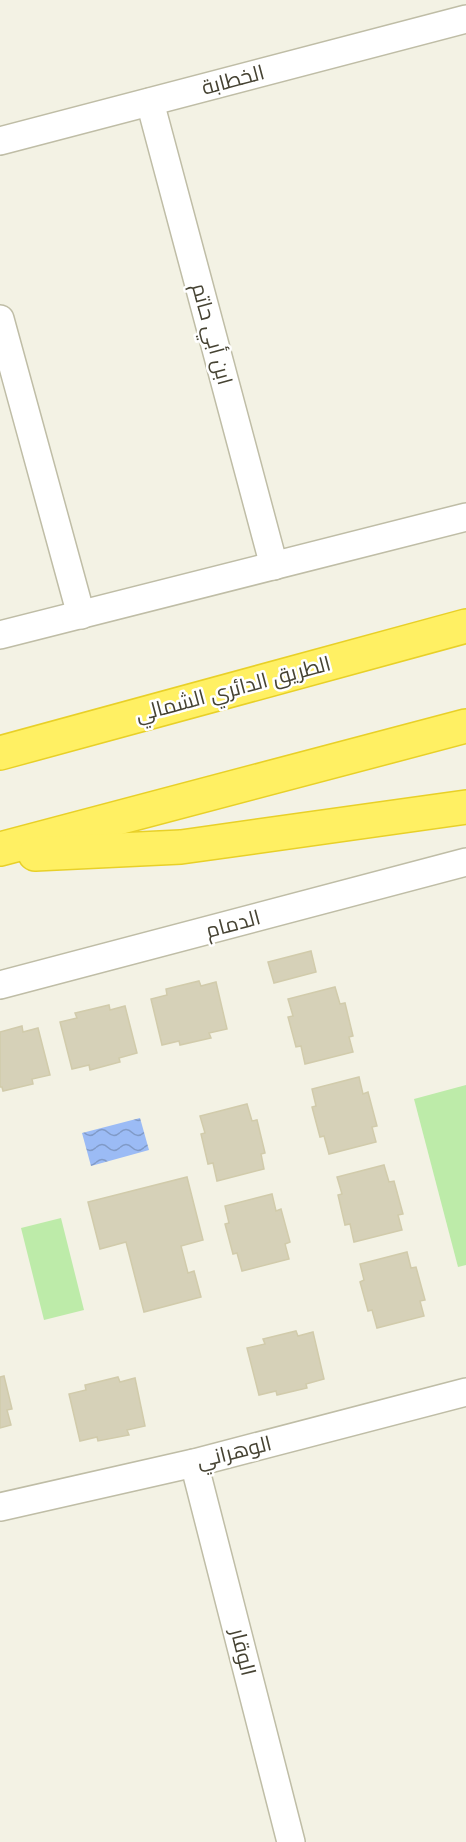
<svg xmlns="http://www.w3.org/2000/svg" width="466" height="1842" font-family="Poppins,Cairo,sans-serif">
<defs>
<pattern id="water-waves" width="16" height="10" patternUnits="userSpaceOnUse" patternTransform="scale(1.5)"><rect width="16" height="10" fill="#9bbbf5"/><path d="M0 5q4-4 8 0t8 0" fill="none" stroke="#809ac7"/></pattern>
</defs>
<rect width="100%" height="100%" fill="#f3f2e4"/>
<g fill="#bdeba9">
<path d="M466,1085v180l-8,2 -44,-168z"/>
<path d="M61,1218l23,92 -40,10 -23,-92z"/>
</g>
<path fill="url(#water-waves)" d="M140,1118l9,32 -58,16 -9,-33z"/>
<g fill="#d6d1b8" stroke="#d1cbab" stroke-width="1.5">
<path d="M311,951l5,21 -42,11 -6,-21z"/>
<path d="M199,981l2,5 15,-4 11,47 -18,4 2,5 -31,7 -1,-4 -17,4 -11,-46 16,-4 -1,-6z"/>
<path d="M335,987l5,17 5,-1 8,33 -4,1 4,15 -48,12 -4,-18 -5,1 -8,-30 5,-1 -5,-17z"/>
<path d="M109,1005l1,5 15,-4 12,47 -18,5 1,4 -30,8 -1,-5 -17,4 -12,-47 17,-4 -2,-5z"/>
<path d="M22,1026l1,6 15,-4 12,47 -18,4 1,5 -30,7 -1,-4h-2v-55z"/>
<path d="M359,1077l4,17 5,-2 9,34 -5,1 4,15 -47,12 -5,-18 -4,1 -8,-30 4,-1 -4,-17z"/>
<path d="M247,1104l5,17 5,-1 8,33 -4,1 3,15 -47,12 -4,-18 -5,1 -7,-30 4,-1 -5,-17z"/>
<path d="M384,1165l5,17 5,-1 9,33 -5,1 4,15 -48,12 -4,-18 -5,1 -7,-30 4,-1 -5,-17z"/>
<path d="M187,1177l16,63 -22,6 7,27 6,-2 7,26 -57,15 -18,-70 -26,7 -12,-47z"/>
<path d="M272,1194l4,17 5,-2 9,33 -5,2 4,15 -47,12 -5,-18 -4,1 -8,-30 4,-1 -4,-17z"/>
<path d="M407,1252l4,16 5,-1 9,33 -5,1 4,15 -47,12 -5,-18 -4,1 -8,-29 4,-2 -4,-16z"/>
<path d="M296,1331l2,5 15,-4 11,47 -18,5 1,4 -30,7 -1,-4 -17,4 -12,-47 18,-4 -2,-5z"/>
<path d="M4,1376l8,33 -5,1 4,15 -11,3v-51z"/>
<path d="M118,1377l2,5 15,-4 10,48 -18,4 2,5 -31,6 -1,-4 -17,4 -11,-47 17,-4 -1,-5z"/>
</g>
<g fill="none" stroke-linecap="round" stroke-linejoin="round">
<defs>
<g id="minor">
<path d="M150,102l124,464"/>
<path d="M0,141l466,-122"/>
<path d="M0,319l81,296"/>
<path d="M0,635l466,-118"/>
<path d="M0,985l466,-123"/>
<path d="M194,1463l97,379"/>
<path d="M0,1507l194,-44 272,-71"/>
</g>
<g id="highway">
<path d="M0,753l466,-127"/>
<path d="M0,849l466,-123"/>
<path d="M35,854l146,-7 285,-40"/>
</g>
</defs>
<use href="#minor" stroke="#bfbda6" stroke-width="30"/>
<use href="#highway" stroke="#e8d028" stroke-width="36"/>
<use href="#minor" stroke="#fff" stroke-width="27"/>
<use href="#highway" stroke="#fff063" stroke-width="33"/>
</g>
<g text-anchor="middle" stroke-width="5" stroke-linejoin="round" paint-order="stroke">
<g font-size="21" fill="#464333" stroke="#fff">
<text transform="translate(233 80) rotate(-15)" y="7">الخطابة</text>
<text transform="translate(212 334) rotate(75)" y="7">ابن أبي حاتم</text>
<text transform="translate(233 689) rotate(-15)" y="7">الطريق الدائري الشمالي</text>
<text transform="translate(233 924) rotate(-15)" y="7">الدمام</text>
<text transform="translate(234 1452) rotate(-14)" y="7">الوهراني</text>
<text transform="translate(243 1652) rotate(76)" y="7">الوقار</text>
</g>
</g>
</svg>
